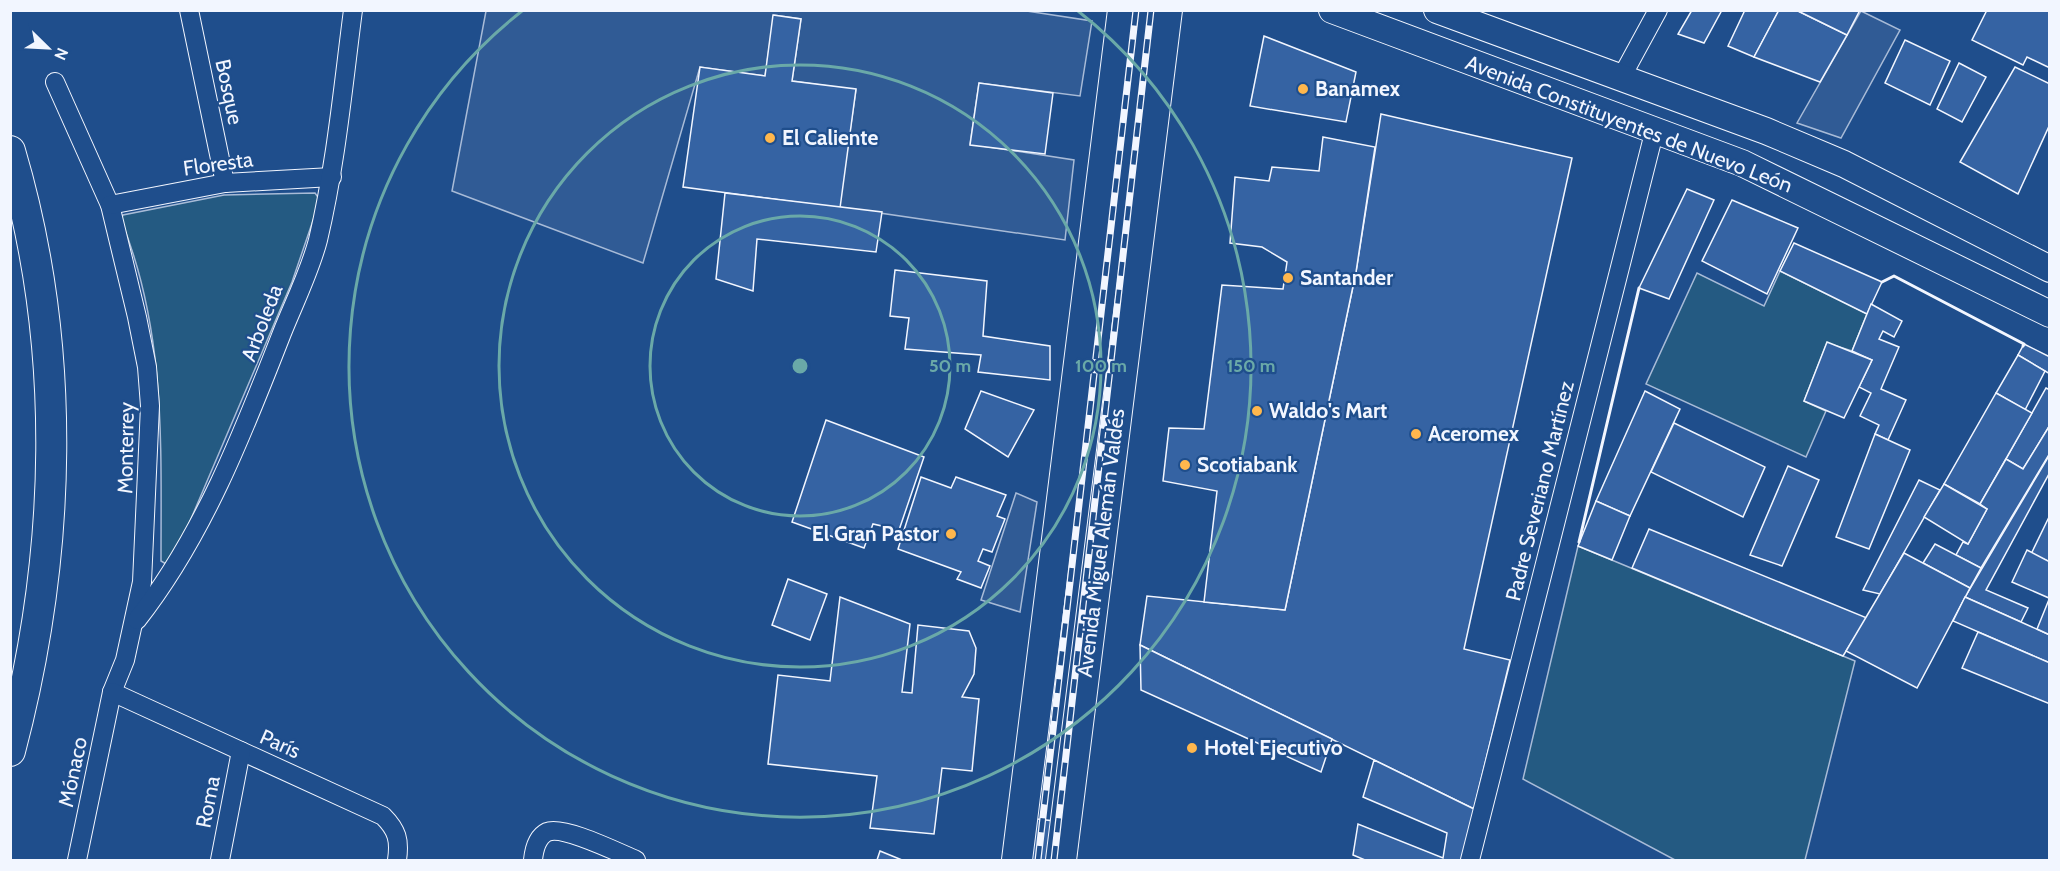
<svg xmlns="http://www.w3.org/2000/svg" width="2060" height="871" font-family="Cabin,sans-serif">
<rect width="100%" height="100%" fill="#1f4e8c"/>
<g fill="#245a82" stroke="#a8bbd7" stroke-width="1.5">
<path d="M315,193l5,7 -28,82 -116,272 -10,10 -5,-3c0,-117 5,-230 -40,-341l2,-5 101,-20z"/>
<path d="M1780,271l87,43 -15,37 -25,-8 -23,58 22,10 -20,46 -160,-73 51,-111 67,33z"/>
<path d="M1578,546l277,115 -50,199h-130l-152,-81z"/>
</g>
<g fill="#305b95" stroke="#a8bbd7" stroke-width="1.5">
<path d="M1020,10l72,11 -12,75 -101,-13 -9,61 104,16 -9,80 -226,-33 17,-117 -64,-9 9,-62 -27,-4 -9,61 -65,-9 -57,196 -191,-72 34,-180z"/>
<path d="M1861,11l39,19 -59,108 -44,-15z"/>
<path d="M1016,493l21,9 -17,110 -39,-12z"/>
</g>
<g fill="#3563a3" stroke="#f2f6ff" stroke-width="1.5">
<path d="M1692,10h30l-18,33 -26,-9z"/>
<path d="M1745,10h34l-25,47 -26,-11z"/>
<path d="M1779,10h17l51,25 -27,47 -66,-25z"/>
<path d="M1796,10h64l-13,25z"/>
<path d="M1987,10h63v58l-23,-11 -4,8 -51,-25z"/>
<path d="M773,15l28,4 -9,62 64,8 -16,119 -157,-21 17,-120 65,9z"/>
<path d="M1264,36l92,36 -10,50 -96,-16z"/>
<path d="M1905,40l45,21 -20,44 -45,-22z"/>
<path d="M1959,63l27,14 -24,45 -25,-13z"/>
<path d="M2015,67l35,17v40l-32,70 -58,-32z"/>
<path d="M979,83l74,10 -8,61 -75,-9z"/>
<path d="M1381,114l191,44 -108,491 46,11 -36,149 -334,-164 7,-49 138,14 71,-338z"/>
<path d="M1323,137l52,10 -19,125 -71,338 -81,-8 13,-111 -54,-10 6,-53 35,1 18,-144 61,4 4,-27 -25,-15 -32,-4 5,-66 34,4 3,-14 47,4z"/>
<path d="M1687,189l27,11 -45,99 -30,-11z"/>
<path d="M725,193l157,19 -6,40 -119,-13 -4,52 -37,-12z"/>
<path d="M1732,200l66,28 -31,66 -65,-33z"/>
<path d="M1794,243l88,39 -15,32 -87,-43z"/>
<path d="M895,270l92,11 -4,55 67,10v34l-72,-8 3,-17 -76,-6 4,-31 -19,-2z"/>
<path d="M1871,304l31,17 -8,16 -11,-6 -4,8 20,8 -18,42 25,11 -18,40 -13,-6 4,-9 -19,-9 11,-23 -12,-6 13,-27 -20,-9z"/>
<path d="M1827,342l45,18 -28,58 -40,-17z"/>
<path d="M2024,344l26,13v17l-32,-19z"/>
<path d="M2018,355l27,16 -20,39 -29,-17z"/>
<path d="M2046,388l4,2v35l-27,44 -17,-10z"/>
<path d="M981,391l53,19 -26,47 -43,-28z"/>
<path d="M1645,391l35,18 -50,107 -34,-15z"/>
<path d="M1996,393l36,20 -52,91 -36,-20z"/>
<path d="M826,420l98,37 -25,73 -26,-6 -9,24 -72,-26z"/>
<path d="M1674,423l91,44 -22,50 -92,-45z"/>
<path d="M2050,425v28l-69,115 -25,-13 7,-13 5,2 19,-35 -7,-5 26,-45 17,10z"/>
<path d="M1875,434l35,16 -41,99 -33,-12z"/>
<path d="M2050,454v18l-64,118 42,18 -7,14 -56,-25z"/>
<path d="M1788,466l31,14 -37,86 -32,-11z"/>
<path d="M921,477l30,11 5,-11 50,18 -9,21 8,3 -13,33 -9,-3 -5,12 12,5 -9,22 -24,-9 4,-7 -63,-23z"/>
<path d="M1919,480l21,10 -60,104 -17,-4z"/>
<path d="M1944,484l43,25 -19,35 -44,-27z"/>
<path d="M1596,501l34,15 -18,44 -34,-14z"/>
<path d="M2050,515v47l-19,-8z"/>
<path d="M1649,529l218,89 -24,38 -211,-88z"/>
<path d="M1935,544l46,24 -11,20 -47,-25z"/>
<path d="M2027,550l23,12 -1,36 -37,-16z"/>
<path d="M1904,553l66,35 -53,100 -71,-37z"/>
<path d="M788,579l39,15 -17,46 -38,-15z"/>
<path d="M840,597l70,27 -8,68 10,1 6,-68 51,6 7,17 -2,26 -12,23 17,2 -7,72 -30,-3 -8,66 -64,-6 7,-52 -109,-12 10,-89 52,6z"/>
<path d="M1965,597l85,38v28l-97,-42z"/>
<path d="M2050,597v38l-13,-6z"/>
<path d="M1978,632l72,31v41l-88,-36z"/>
<path d="M1140,645l192,94 -11,33 -180,-82z"/>
<path d="M1374,760l100,49 -12,51h-97l-12,-5 5,-31 85,34 4,-25 -84,-36z"/>
<path d="M1020,817l60,7 -4,36h-61z"/>
<path d="M880,851l22,9h-25z"/>
</g>
<g fill="none" stroke-linecap="round" stroke-linejoin="round">
<defs>
<g id="minor">
<path d="M189,10l36,173"/>
<path d="M1621,78l37,-68"/>
<path d="M55,82l55,123 27,112 10,50 3,39 -8,176 -17,78 -13,32 -35,168"/>
<path d="M110,205l115,-22 107,-6"/>
<path d="M137,620c66,-84 106,-187 145,-287 12,-30 28,-62 36,-93 18,-76 25,-153 35,-230"/>
<path d="M112,692l271,124c14,14 17,24 14,44"/>
<path d="M220,860l21,-109"/>
<path d="M533,860c1,-10 4,-23 14,-28 16,-7 72,21 89,28"/>
<path d="M1470,860l184,-727"/>
</g>
<g id="secondary">
<path d="M1332,10l410,153 308,151"/>
<path d="M1437,10l329,121 78,33 206,105"/>
</g>
<g id="trunk">
<path d="M10,151c58,196 52,403 0,600"/>
<path d="M1017,860l106,-850"/>
<path d="M1061,860l106,-850"/>
</g>
</defs>
<use href="#minor" stroke="#f2f6ff" stroke-width="20"/>
<use href="#secondary" stroke="#f2f6ff" stroke-width="28"/>
<use href="#trunk" stroke="#f2f6ff" stroke-width="32"/>
<use href="#minor" stroke="#1f4e8c" stroke-width="18"/>
<use href="#secondary" stroke="#1f4e8c" stroke-width="26"/>
<use href="#trunk" stroke="#1f4e8c" stroke-width="30"/>
<defs>
<g id="rail">
<path d="M1038,860l98,-850"/>
<path d="M1054,860l97,-850"/>
</g>
</defs>
<use href="#rail" stroke="#f2f6ff" stroke-width="7"/>
<use href="#rail" stroke="#1f4e8c" stroke-width="4.5" stroke-dasharray="14" stroke-linecap="butt"/>
<g stroke="#f2f6ff" stroke-width="3">
<path d="M1882,282l12,-6 130,68 -1,2"/>
<path d="M1579,542l60,-254"/>
</g>
</g>
<g fill="none" stroke="#6aa9a8" stroke-width="3">
<circle cx="800" cy="366" r="150"/>
<circle cx="800" cy="366" r="301"/>
<path d="M1078 11A451 451 0 1 1 522 11"/>
</g>
<g fill="#ffb74d" stroke="#1f4e8c" stroke-width="2">
<circle cx="1303" cy="89" r="6"/>
<circle cx="770" cy="138" r="6"/>
<circle cx="1288" cy="278" r="6"/>
<circle cx="1257" cy="411" r="6"/>
<circle cx="1416" cy="434" r="6"/>
<circle cx="1185" cy="465" r="6"/>
<circle cx="951" cy="534" r="6"/>
<circle cx="1192" cy="748" r="6"/>
</g>
<g text-anchor="middle" stroke-width="4.5" stroke-linejoin="round" paint-order="stroke">
<g font-size="21" font-weight="bold" fill="#f2f6ff" stroke="#1f4e8c" text-anchor="start">
<text x="1315" y="96">Banamex</text>
<text x="782" y="145">El Caliente</text>
<text x="1300" y="285">Santander</text>
<text x="1269" y="418">Waldo's Mart</text>
<text x="1428" y="441">Aceromex</text>
<text x="1197" y="472">Scotiabank</text>
<text x="939" y="541" text-anchor="end">El Gran Pastor</text>
<text x="1204" y="755">Hotel Ejecutivo</text>
</g>
<g font-size="21" fill="#f2f6ff" stroke="#1f4e8c">
<text transform="translate(229 92) rotate(78)" y="7">Bosque</text>
<text transform="translate(1629 124) rotate(21)" y="7">Avenida Constituyentes de Nuevo León</text>
<text transform="translate(218 164) rotate(-8)" y="7">Floresta</text>
<text transform="translate(262 323) rotate(-69)" y="7">Arboleda</text>
<text transform="translate(126 448) rotate(-89)" y="7">Monterrey</text>
<text transform="translate(1540 491) rotate(-76)" y="7">Padre Severiano Martínez</text>
<text transform="translate(1101 543) rotate(-83)" y="7">Avenida Miguel Alemán Valdés</text>
<text transform="translate(280 744) rotate(24)" y="7">París</text>
<text transform="translate(73 772) rotate(-78)" y="7">Mónaco</text>
<text transform="translate(208 802) rotate(-79)" y="7">Roma</text>
</g>
</g>
<circle cx="800" cy="366" r="9" fill="#6aa9a8" stroke="#1f4e8c" stroke-width="3"/>
<g font-size="18" text-anchor="middle" font-weight="bold" fill="#6aa9a8" stroke="#1f4e8c" stroke-width="4.5" stroke-linejoin="round" paint-order="stroke">
<text x="950" y="372">50 m</text>
<text x="1101" y="372">100 m</text>
<text x="1251" y="372">150 m</text>
</g>
<rect width="2060" height="871" fill="none" stroke="#f2f6ff" stroke-width="24"/>
<g transform="translate(48 48) rotate(114)" stroke="#1f4e8c" stroke-width="4.5" paint-order="stroke">
<path d="M0-4.5L10 22L0 15L-10 22Z" fill="#f2f6ff"/>
<text y="-9" font-size="16" font-weight="bold" text-anchor="middle" fill="#f2f6ff">N</text>
</g>
</svg>
